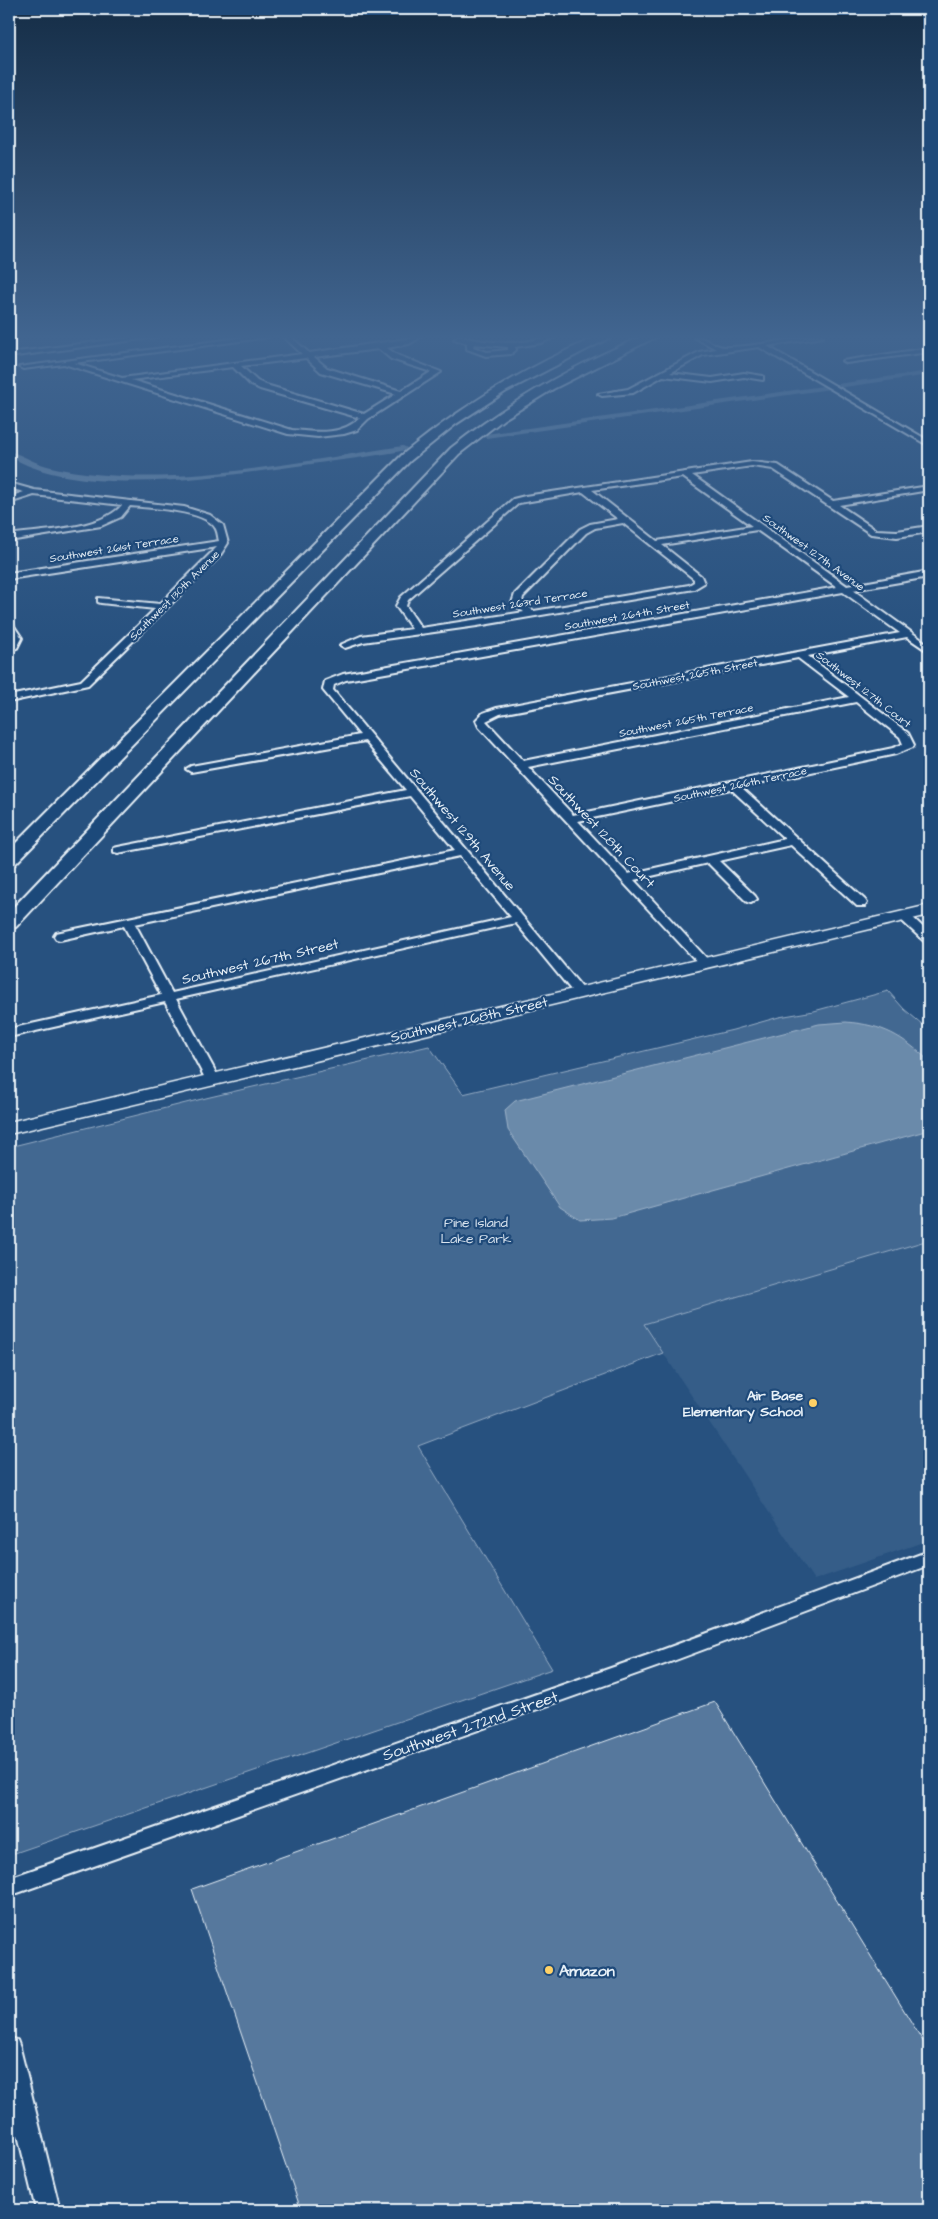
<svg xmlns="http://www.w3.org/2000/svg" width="938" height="2219" font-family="'Architects Daughter',sans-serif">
<rect width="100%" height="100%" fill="#27517f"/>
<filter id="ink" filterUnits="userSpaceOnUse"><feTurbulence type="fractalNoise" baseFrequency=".02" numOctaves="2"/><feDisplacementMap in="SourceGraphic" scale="10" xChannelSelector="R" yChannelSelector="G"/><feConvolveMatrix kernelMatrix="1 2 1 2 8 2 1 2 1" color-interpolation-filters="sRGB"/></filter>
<g filter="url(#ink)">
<path fill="#355d88" d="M929,1240v300l-115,40 -170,-256z"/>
<path fill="#436891" stroke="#96acc4" d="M888,991l16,18 25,21v210l-285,84 19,29 -245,93 134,223 -543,186v-708l201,-50 219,-51 34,48 270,-64 46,-13 35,-6z"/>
<path fill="#6b8aaa" stroke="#9db3c9" d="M846,1022c38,3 56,14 83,39v69l-317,88 -32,2 -20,-13 -52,-77 -3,-20 10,-9 304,-77z"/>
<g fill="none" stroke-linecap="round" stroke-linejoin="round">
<g fill="#6b8aaa" fill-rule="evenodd">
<path d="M929,371v4l-443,63 -4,-2 4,-2z"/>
<path d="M403,446l4,2 -1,2c-33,7 -68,10 -102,15 -80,11 -224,35 -295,-9v-5c14,4 27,13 42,16 109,25 243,-5 352,-21z"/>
</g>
</g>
<path fill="#57789d" stroke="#e8f1f8" d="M715,1702l214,349v159h-628l-109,-321z"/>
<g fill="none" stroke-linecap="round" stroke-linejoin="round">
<defs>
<g id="minor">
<path d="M135,337h22l-148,20v-4z"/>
<path d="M247,337h22l-195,26 48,15 180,-24 -18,-17h7l18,16 112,-16 -12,7 -22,4 10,7 44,17 -73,47 -11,11 -13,4 -26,3 -30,-3 -224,-70 -41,5 -4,-2zM379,349l12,10 40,13 -30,19 -74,-23 -13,-11zM306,358l15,14 75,22 -32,20 -98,-29 -9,-4 -16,-15zM233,367l18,18 9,4 100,29c-19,18 -44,14 -68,12l-161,-50z"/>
<path d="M545,337h11l-15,6 -26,4 1,3 -5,4 -25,2 -19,-7v-6l-13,-4 5,-2c29,5 58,10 86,0zM474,344l34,3v3l-21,2 -14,-5z"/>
<path d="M694,337c12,0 22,11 33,10 32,0 64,-10 96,-10l-56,9 162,95v5l-170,-99 -56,8 -33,18 42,5 32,-5 19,3v4l-19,-3 -32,5 -49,-6 -30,17 -31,3 -4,-2 30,-5 71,-37 17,-3z"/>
<path d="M929,348v4l-83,11 -4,-2z"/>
<path d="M752,462l26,3 55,36 96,-15v4l-90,15 37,25 21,1 32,-5v6l-32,5 -26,-3 -98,-65 -21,-3 -60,9 155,111 82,-15v6l-76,13 76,55v7l-22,-15 -99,19 100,77 6,12 -1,2 -17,7 -155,33 124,113 2,3 -2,3h-8l-66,-61 -72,16 36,35 2,3 -6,4 -4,-1 -39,-39 -74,17 77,83 -2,3h-8l-222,-239 -3,-7 7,-7 14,-5 403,-75 -57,-41 -497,88 -12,5 -1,5 251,300 2,3 -2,3h-8l-60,-73 -340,76 44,81 -7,4 -7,-4 -41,-78 -156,35v-8l152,-34 -37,-69 -64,14 -4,-1 -2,-3 2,-3 399,-83 -45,-54 -292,57 -4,-1v-4l4,-1 288,-57 -41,-49 -174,31 -5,-3 5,-3 169,-31 -37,-45 2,-9 18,-7 494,-87 -80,-57 -95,15 39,31 3,7 -10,6 -217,37 -114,16 -18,6 -5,-3 21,-9 51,-7 -16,-23 5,-9 112,-98 12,-3zM683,477l69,49 -95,15 -65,-51zM583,492l35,27 -28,5 -10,5 -65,65 -3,9 12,9 -103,16 -15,-22 2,-6 111,-97zM623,523l71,56v3l-5,3 -155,26 -12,-9 1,-5 63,-64 9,-5zM798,658l51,39 -326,64 -37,-40 14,-7zM856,702l44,35 3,7 -10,4 -320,67 -45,-48zM731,789l54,50 -157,35 -50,-53zM460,856l51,61 -339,76 -37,-69z"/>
<path d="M9,483l25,7 150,17 26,8 13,10 5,18 -9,14 -131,128 -79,17v-6l72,-15 74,-72 -54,-6 -3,-1v-4l62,6 57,-57 -208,32v-6l210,-32c-1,-3 -1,-8 -3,-12 -9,-19 -66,-21 -86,-23l-9,11 -20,9 -92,15v-6c32,-5 92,-5 113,-30l-88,-10 -25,8v-6l15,-5 -15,-4z"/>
<path d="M9,622l3,1 10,15 -5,10 -8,3v-6l3,-7 -3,-6z"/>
<path d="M904,912l4,1 21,20v10l-4,-1 -25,-23 -2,-3z"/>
<path d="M929,1551v14l-264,99 -656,232v-18l642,-224z"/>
<path d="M9,2037l8,3 3,8 40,162h-24l-18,-75 -9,3v-22l5,-2 -5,-20z"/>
</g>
<path id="major" d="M929,905v10l-920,219v-12z"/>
<g id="highway">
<path d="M596,337h15l-106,55 -49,32 -46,37 -395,403 -6,1v-15l393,-395c59,-49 123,-87 194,-118z"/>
<path d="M641,337h15l-103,52 -49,30 -45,35 -443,473 -7,2v-17l442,-464c58,-46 121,-82 190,-111z"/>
</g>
</defs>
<use href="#minor" stroke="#e8f1f8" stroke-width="4"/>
<use href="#major" stroke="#e8f1f8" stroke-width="3"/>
<use href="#highway" stroke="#e8f1f8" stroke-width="4"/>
<use href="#minor" fill="#1f4a7a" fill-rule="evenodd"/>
<use href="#major" fill="#1f4a7a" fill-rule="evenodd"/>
<use href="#highway" fill="#1f4a7a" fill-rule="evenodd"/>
</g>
</g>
<linearGradient id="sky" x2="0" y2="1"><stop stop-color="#152d46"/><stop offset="0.52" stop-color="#416590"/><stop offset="1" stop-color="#416590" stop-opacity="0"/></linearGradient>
<rect width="938" height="648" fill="url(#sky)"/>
<g fill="#ffd166" stroke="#1f4a7a" stroke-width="2">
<circle cx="813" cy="1403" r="5"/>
<circle cx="549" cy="1970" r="5"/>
</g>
<g text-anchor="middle" stroke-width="4.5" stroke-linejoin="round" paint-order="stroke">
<g font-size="11" fill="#e8f1f8" stroke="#1f4a7a">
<text transform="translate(114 548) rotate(-9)" y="4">Southwest 261st Terrace</text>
<text transform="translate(814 552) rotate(36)" y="4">Southwest 127th Avenue</text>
<text transform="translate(174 595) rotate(-45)" y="4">Southwest 130th Avenue</text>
<text transform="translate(520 603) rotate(-9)" y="4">Southwest 263rd Terrace</text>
<text transform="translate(627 615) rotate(-10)" y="4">Southwest 264th Street</text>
<text transform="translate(695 674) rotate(-11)" y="4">Southwest 265th Street</text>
<text transform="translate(864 689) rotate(38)" y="4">Southwest 127th Court</text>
<text transform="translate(686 720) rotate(-11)" y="4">Southwest 265th Terrace</text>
<text transform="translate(740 784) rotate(-12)" y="4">Southwest 266th Terrace</text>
</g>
<g font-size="14" fill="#e8f1f8" stroke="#1f4a7a">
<text transform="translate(463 829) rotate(50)" y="5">Southwest 129th Avenue</text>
<text transform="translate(602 831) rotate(47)" y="5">Southwest 128th Court</text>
<text transform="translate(260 961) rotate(-13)" y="5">Southwest 267th Street</text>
<text transform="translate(469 1019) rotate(-13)" y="5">Southwest 268th Street</text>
</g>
<g font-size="14" fill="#d8e3ee" stroke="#1f4a7a">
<text x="476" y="1227">Pine Island<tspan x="476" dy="16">Lake Park</tspan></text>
</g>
<g font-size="14" font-weight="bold" fill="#e8f1f8" stroke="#1f4a7a" text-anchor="end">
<text x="803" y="1400">Air Base<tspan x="803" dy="16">Elementary School</tspan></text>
</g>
<g font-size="16" fill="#e8f1f8" stroke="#1f4a7a">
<text transform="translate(470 1725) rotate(-19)" y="6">Southwest 272nd Street</text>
</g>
<g font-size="16" font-weight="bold" fill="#e8f1f8" stroke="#1f4a7a" text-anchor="start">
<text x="559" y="1976">Amazon</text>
</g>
</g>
<rect width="938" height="2219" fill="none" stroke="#1f4a7a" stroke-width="30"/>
<rect x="15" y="15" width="908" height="2189" fill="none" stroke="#e8f1f8" stroke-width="2" filter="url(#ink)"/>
</svg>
